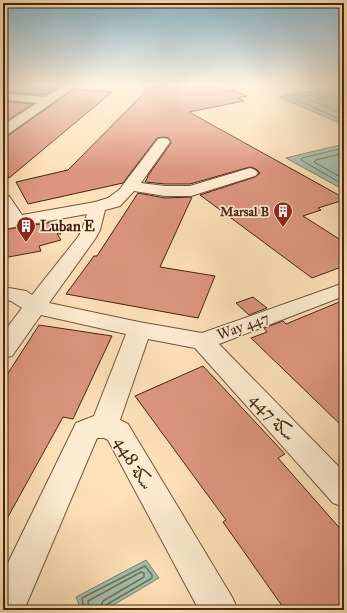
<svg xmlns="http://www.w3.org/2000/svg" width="347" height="613" font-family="'IM FELL Great Primer',Amiri,serif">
<rect width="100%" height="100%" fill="#fee1b9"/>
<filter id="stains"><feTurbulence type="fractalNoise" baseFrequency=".005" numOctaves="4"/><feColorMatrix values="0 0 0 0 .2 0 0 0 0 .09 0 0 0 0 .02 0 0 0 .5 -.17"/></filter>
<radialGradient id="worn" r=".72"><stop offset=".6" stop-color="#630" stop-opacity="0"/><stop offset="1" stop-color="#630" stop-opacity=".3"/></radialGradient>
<g fill="#a1bea9" stroke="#7c816d">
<path d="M344,85v40l-65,-28z"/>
<path d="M344,144v46l-58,-32z"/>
<path d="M146,560l13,18 -54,32h-24l-5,-13z"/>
</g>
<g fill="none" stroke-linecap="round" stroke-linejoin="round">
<g stroke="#72725e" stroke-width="1">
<path d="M339,85l-4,5 -37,8 -1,2 47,21"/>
<path d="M344,85c-3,13 -18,12 -29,14l-1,2 30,14"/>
<path d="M344,148l-42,10 -1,2 43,25"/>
<path d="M344,153l-28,7 -2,2 30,17"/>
</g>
<g stroke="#72725e" stroke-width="1.5">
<path d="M84,610l-2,-12 63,-32 7,9v3l-46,27 -2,5"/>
<path d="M89,610l-1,-9 53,-29 3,1v4l-41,24 -4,9"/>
</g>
</g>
<g fill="#dd9680" stroke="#442612">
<path d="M3,85h18l36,3 -12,7 -42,-3z"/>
<path d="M152,85h65l1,3 11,4 5,-1 13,5 -9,2 6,3 -55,11 155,86v2l-26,8 3,2 -18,6 41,26v24l-32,12 -112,-83 55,-18 5,-4 -4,-4 -6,-2 -60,17h-25l-20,-2 3,-5h-1l24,-34 -2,-5 -6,-1 -6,1 -34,45 -95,21 -12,-22 52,-12z"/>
<path d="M74,89l38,3 -103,86 -6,-11v-31l6,-1z"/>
<path d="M3,101l30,3 -30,19z"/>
<path d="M138,193l27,5 27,-1 -32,70 55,9 -17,42 -132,-24 28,-38h3z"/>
<path d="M53,222l8,12h-4l4,6 -22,6 2,5 -38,7v-28z"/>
<path d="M253,297l14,11 -18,7 -13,-12z"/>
<path d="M344,300v128l-93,-90 16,-6 -3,-4 19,-7 3,3z"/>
<path d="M39,325l73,11 -39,83 -10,-2 -60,109v-145z"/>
<path d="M203,366l82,88 -7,4 66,75v77h-59l-62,-88 3,-2 -91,-124z"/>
</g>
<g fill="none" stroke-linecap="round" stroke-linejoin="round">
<defs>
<g id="minor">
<path d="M64,85h17l-1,2 -7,1 -65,46 -5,1v-10l34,-22 -34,-4v-6l42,4z"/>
<path d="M218,85h13l4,3 -5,3 -11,-4z"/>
<path d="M163,138l5,1 2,3 -29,41 24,3h25l60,-18 5,2 3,3 -3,3 -64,20h-26l-31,-5 -14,15 -15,4 -5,20 -5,9 -46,64 90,19 63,11 142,-50v13l-125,48 125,128v35l-11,-4 -138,-155 -47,-9 -28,81 8,4 104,173 6,13h-39l-91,-170 -4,-2h-7l-73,172h-21v-37l73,-150 18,-7 32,-82 -85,-19 -29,41 -9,2v-25l19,-25 -11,-7 -8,-2v-12l23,4 6,4 46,-58 4,-7 5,-16 -84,15v-10l3,-1 -3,-6v-18l6,2 13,19 73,-13 13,-4 11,-8 39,-51z"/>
</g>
</defs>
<use href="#minor" stroke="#72553c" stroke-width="2"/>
<use href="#minor" fill="#feecd2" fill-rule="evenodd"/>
</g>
<linearGradient id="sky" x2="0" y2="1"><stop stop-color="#8bb8cf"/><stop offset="0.5" stop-color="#fff2e0"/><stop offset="1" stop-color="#fff2e0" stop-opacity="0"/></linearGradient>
<rect width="347" height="170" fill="url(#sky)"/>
<defs>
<symbol id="building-pin" viewBox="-11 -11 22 30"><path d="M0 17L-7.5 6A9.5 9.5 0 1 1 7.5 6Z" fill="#8f2418" stroke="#feecd2"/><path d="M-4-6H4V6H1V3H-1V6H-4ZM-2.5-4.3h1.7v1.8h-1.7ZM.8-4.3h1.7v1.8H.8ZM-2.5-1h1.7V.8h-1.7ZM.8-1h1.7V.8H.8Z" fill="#fff"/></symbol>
</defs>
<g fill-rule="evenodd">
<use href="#building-pin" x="272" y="200" width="22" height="30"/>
<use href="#building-pin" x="15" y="215" width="22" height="30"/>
</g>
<g text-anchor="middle" stroke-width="3.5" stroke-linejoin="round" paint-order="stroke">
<g font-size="13" font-weight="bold" fill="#442612" stroke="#feecd2" text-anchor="end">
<text x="269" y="216">Marsal B</text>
</g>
<g font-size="15" font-weight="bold" fill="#442612" stroke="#feecd2" text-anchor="start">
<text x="40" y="231">Luban E</text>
</g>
<g font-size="15" fill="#442612" stroke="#feecd2">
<text transform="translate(243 326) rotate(-20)" y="5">Way 447</text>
</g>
<g font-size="18" fill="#442612" stroke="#feecd2">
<text transform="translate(273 417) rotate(47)" y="6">سكة 447</text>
<text transform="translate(134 463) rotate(59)" y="6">سكة 448</text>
</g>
</g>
<rect width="347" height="613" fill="none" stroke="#fee1b9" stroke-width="16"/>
<rect x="4" y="4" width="339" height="605" fill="none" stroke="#442612" stroke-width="2"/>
<rect x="8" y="8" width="331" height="597" fill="none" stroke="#442612"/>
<rect width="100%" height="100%" filter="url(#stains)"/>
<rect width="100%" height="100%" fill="url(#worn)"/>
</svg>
